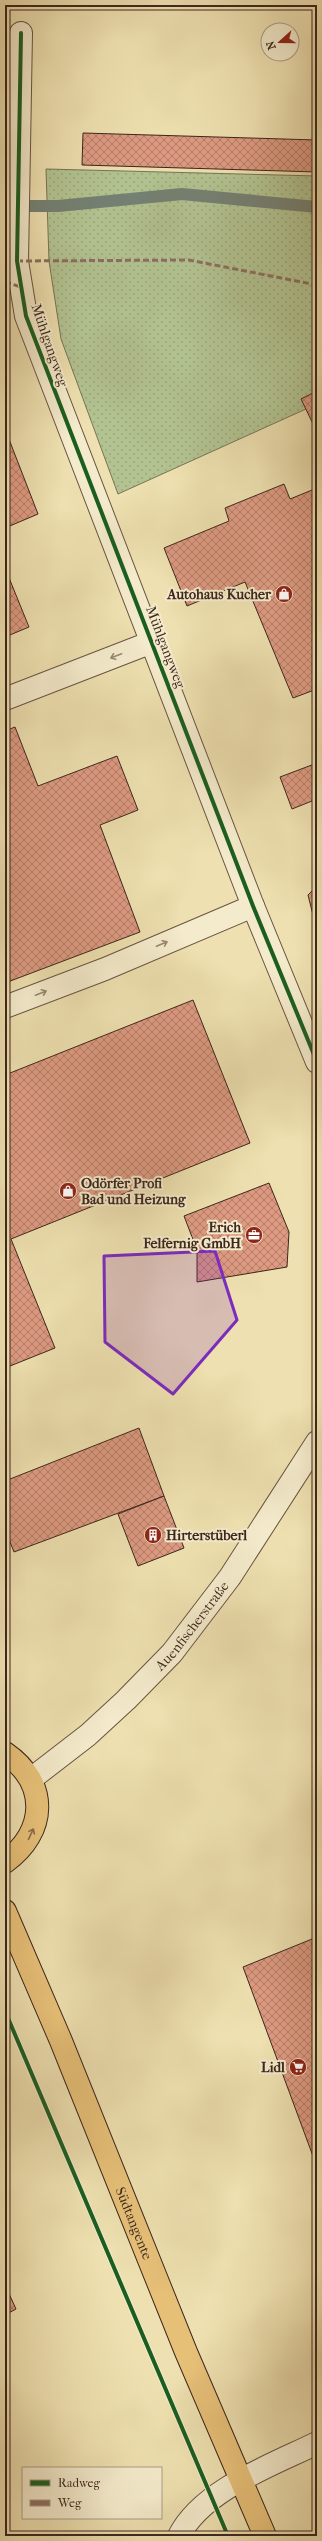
<svg xmlns="http://www.w3.org/2000/svg" width="322" height="2541" font-family="'IM FELL French Canon',serif">
<defs>
<pattern id="grass-dots" width="8" height="8" patternUnits="userSpaceOnUse"><rect width="8" height="8" fill="#b2c391"/><path d="M2 2h.1M6 6h.1" fill="none" stroke="#9aa77d" stroke-width="1.8" stroke-linecap="round"/></pattern>
<pattern id="building-cross-hatch" width="8" height="8" patternUnits="userSpaceOnUse"><rect width="8" height="8" fill="#dd9a81"/><path d="M0 0l8 8M0 8l8-8" fill="none" stroke="#b47d69"/></pattern>
</defs>
<rect width="100%" height="100%" fill="#eee0b0"/>
<filter id="stains"><feTurbulence type="fractalNoise" baseFrequency=".005" numOctaves="4"/><feColorMatrix values="0 0 0 0 .2 0 0 0 0 .09 0 0 0 0 .02 0 0 0 .5 -.17"/></filter>
<radialGradient id="worn" r=".72"><stop offset=".6" stop-color="#630" stop-opacity="0"/><stop offset="1" stop-color="#630" stop-opacity=".3"/></radialGradient>
<path fill="url(#grass-dots)" stroke="#777457" d="M46,169l271,7v228l-199,90 -57,-155 -12,-78z"/>
<g fill="none" stroke-linecap="round" stroke-linejoin="round">
<path stroke="#748174" stroke-width="12" d="M5,206h53l124,-12 135,13"/>
</g>
<g fill="url(#building-cross-hatch)" stroke="#3c261d">
<path d="M83,133l234,7v32l-235,-7z"/>
<path d="M317,391v34l-3,1 -13,-27z"/>
<path d="M5,429l33,85 -33,14z"/>
<path d="M284,484l6,15 27,-11v201l-24,9 -48,-116 -58,24 -23,-58 65,-27 -4,-13z"/>
<path d="M5,568l24,59 -24,10z"/>
<path d="M15,727l23,59 79,-30 21,54 -38,15 40,107 -135,51v-252z"/>
<path d="M317,763v36l-25,10 -12,-32z"/>
<path d="M317,886v45l-9,-36z"/>
<path d="M193,1000l57,143 -239,96 44,109 -50,20v-293z"/>
<path d="M269,1183l20,49 -2,35 -90,15v-32l-13,-34z"/>
<path d="M139,1428l25,68 -150,56 -9,-23v-48z"/>
<path d="M164,1496l20,52 -46,18 -20,-52z"/>
<path d="M317,1937v230l-74,-200z"/>
<path d="M5,2285l11,24 -11,6z"/>
</g>
<g fill="none" stroke-linecap="round" stroke-linejoin="round">
<defs>
<g id="minor">
<path d="M21,33l-4,228 9,55 227,590 64,156"/>
<path d="M5,699l147,-57"/>
<path d="M5,1007l100,-38 148,-63"/>
<path id="s1" d="M31,1779l57,-44 38,-35 46,-47 58,-76 87,-135"/>
<path d="M179,2536c23,-46 93,-71 138,-93"/>
</g>
<g id="major">
<path d="M5,1753c44,30 42,79 0,109"/>
<path id="s2" d="M5,1911l56,130 125,311 79,184"/>
</g>
</defs>
<use href="#minor" stroke="#685442" stroke-width="24"/>
<use href="#major" stroke="#3c261d" stroke-width="24"/>
<use href="#minor" stroke="#f4ebcc" stroke-width="22"/>
<use href="#major" stroke="#e7c078" stroke-width="22"/>
<g stroke="#8d6e63" stroke-width="3" stroke-dasharray="6 3" stroke-linecap="butt">
<path d="M17,261l172,-1 128,25"/>
<path d="M5,282l16,5"/>
</g>
<defs>
<g id="cycleway">
<path d="M21,33l-4,228 9,55 227,590 64,156"/>
<path d="M5,2011l223,525"/>
</g>
</defs>
<use href="#cycleway" stroke="#f4ebcc" stroke-width="6"/>
<use href="#cycleway" stroke="#1b5e20" stroke-width="4"/>
</g>
<defs><path id="oneway-shaft" d="M-6 0H5M1.5-3L5.5 0L1.5 3" fill="none" stroke-width="1.6" stroke-linecap="round" stroke-linejoin="round"/></defs>
<g stroke="#988874">
<use href="#oneway-shaft" transform="translate(116 656) rotate(159)"/>
<use href="#oneway-shaft" transform="translate(162 944) rotate(-23)"/>
<use href="#oneway-shaft" transform="translate(41 993) rotate(-21)"/>
</g>
<use stroke="#896b46" href="#oneway-shaft" transform="translate(31 1834) rotate(-65)"/>
<path fill="#7b2cbf" fill-opacity="0.2" stroke="#7b2cbf" stroke-width="3" stroke-linejoin="round" d="M215,1251l22,69 -64,74 -68,-52 -1,-86z"/>
<defs>
<symbol id="shop-disc" viewBox="-11 -11 22 22"><circle r="9.5" fill="#8f2418" stroke="#f4ebcc"/><path d="M-5-2.5h2.3a2.7 3.5 0 0 1 5.4 0H5L5.5 6h-11ZM-1.5-2.5h3a1.5 2.3 0 0 0-3 0Z" fill="#fff"/></symbol>
<symbol id="office-disc" viewBox="-11 -11 22 22"><circle r="9.5" fill="#8f2418" stroke="#f4ebcc"/><path d="M-6-3h4V-5.5h4V-3h4V5H-6ZM-1-4.5V-3h2v-1.5ZM-6 0V1H6V0Z" fill="#fff"/></symbol>
<symbol id="building-disc" viewBox="-11 -11 22 22"><circle r="9.5" fill="#8f2418" stroke="#f4ebcc"/><path d="M-4-6H4V6H1V3H-1V6H-4ZM-2.5-4.3h1.7v1.8h-1.7ZM.8-4.3h1.7v1.8H.8ZM-2.5-1h1.7V.8h-1.7ZM.8-1h1.7V.8H.8Z" fill="#fff"/></symbol>
<symbol id="supermarket-disc" viewBox="-11 -11 22 22"><circle r="9.5" fill="#8f2418" stroke="#f4ebcc"/><path d="M-6-5.5h2.5l.6 2H6L4.5 2H-2.5L-4.4-4H-6ZM-1.5 3.2a1.3 1.3 0 1 0 .1 0ZM3 3.2a1.3 1.3 0 1 0 .1 0Z" fill="#fff"/></symbol>
</defs>
<g fill-rule="evenodd">
<use href="#shop-disc" x="274" y="584" width="20" height="20"/>
<use href="#shop-disc" x="58" y="1181" width="20" height="20"/>
<use href="#office-disc" x="244" y="1225" width="20" height="20"/>
<use href="#building-disc" x="143" y="1525" width="20" height="20"/>
<use href="#supermarket-disc" x="288" y="2057" width="20" height="20"/>
</g>
<g text-anchor="middle" stroke-width="4" stroke-linejoin="round" paint-order="stroke">
<g font-size="14" fill="#3c261d" stroke="#f4ebcc">
<text transform="translate(50 345) rotate(71)" y="5">Mühlgangweg</text>
<text transform="translate(166 647) rotate(69)" y="5">Mühlgangweg</text>
<text dy="5" stroke="none"><textPath href="#s1" startOffset="223">Auenfischerstraße</textPath></text>
<text dy="5" stroke="none"><textPath href="#s2" startOffset="338">Südtangente</textPath></text>
</g>
<g font-size="14" font-weight="bold" fill="#3c261d" stroke="#f4ebcc" text-anchor="end">
<text x="271" y="599">Autohaus Kucher</text>
<text x="81" y="1188" text-anchor="start">Odörfer Profi<tspan x="81" dy="16">Bad und Heizung</tspan></text>
<text x="241" y="1232">Erich<tspan x="241" dy="16">Felfernig GmbH</tspan></text>
<text x="166" y="1540" text-anchor="start">Hirterstüberl</text>
<text x="285" y="2072">Lidl</text>
</g>
</g>
<rect width="322" height="2541" fill="none" stroke="#eee0b0" stroke-width="20"/>
<rect x="6" y="6" width="310" height="2529" fill="none" stroke="#3c261d" stroke-width="2"/>
<rect x="10" y="10" width="302" height="2521" fill="none" stroke="#3c261d"/>
<rect x="22" y="2467" width="140" height="52" fill="#f4ebcc" stroke="#aa9c86"/>
<rect x="30" y="2480" width="20" height="6" fill="#1b5e20" stroke="#aa9c86"/>
<text x="58" y="2487" font-size="12" fill="#3c261d">Radweg</text>
<rect x="30" y="2500" width="20" height="6" fill="#8d6e63" stroke="#aa9c86"/>
<text x="58" y="2507" font-size="12" fill="#3c261d">Weg</text>
<g transform="translate(280 42) rotate(249)"><circle r="19" fill="#f4ebcc" stroke="#aa9c86"/>
<path d="M0-3L7 15L0 10L-7 15Z" fill="#8f2418"/>
<text y="-6" font-size="11" font-weight="bold" text-anchor="middle" fill="#3c261d">N</text>
</g>
<rect width="100%" height="100%" filter="url(#stains)"/>
<rect width="100%" height="100%" fill="url(#worn)"/>
</svg>
